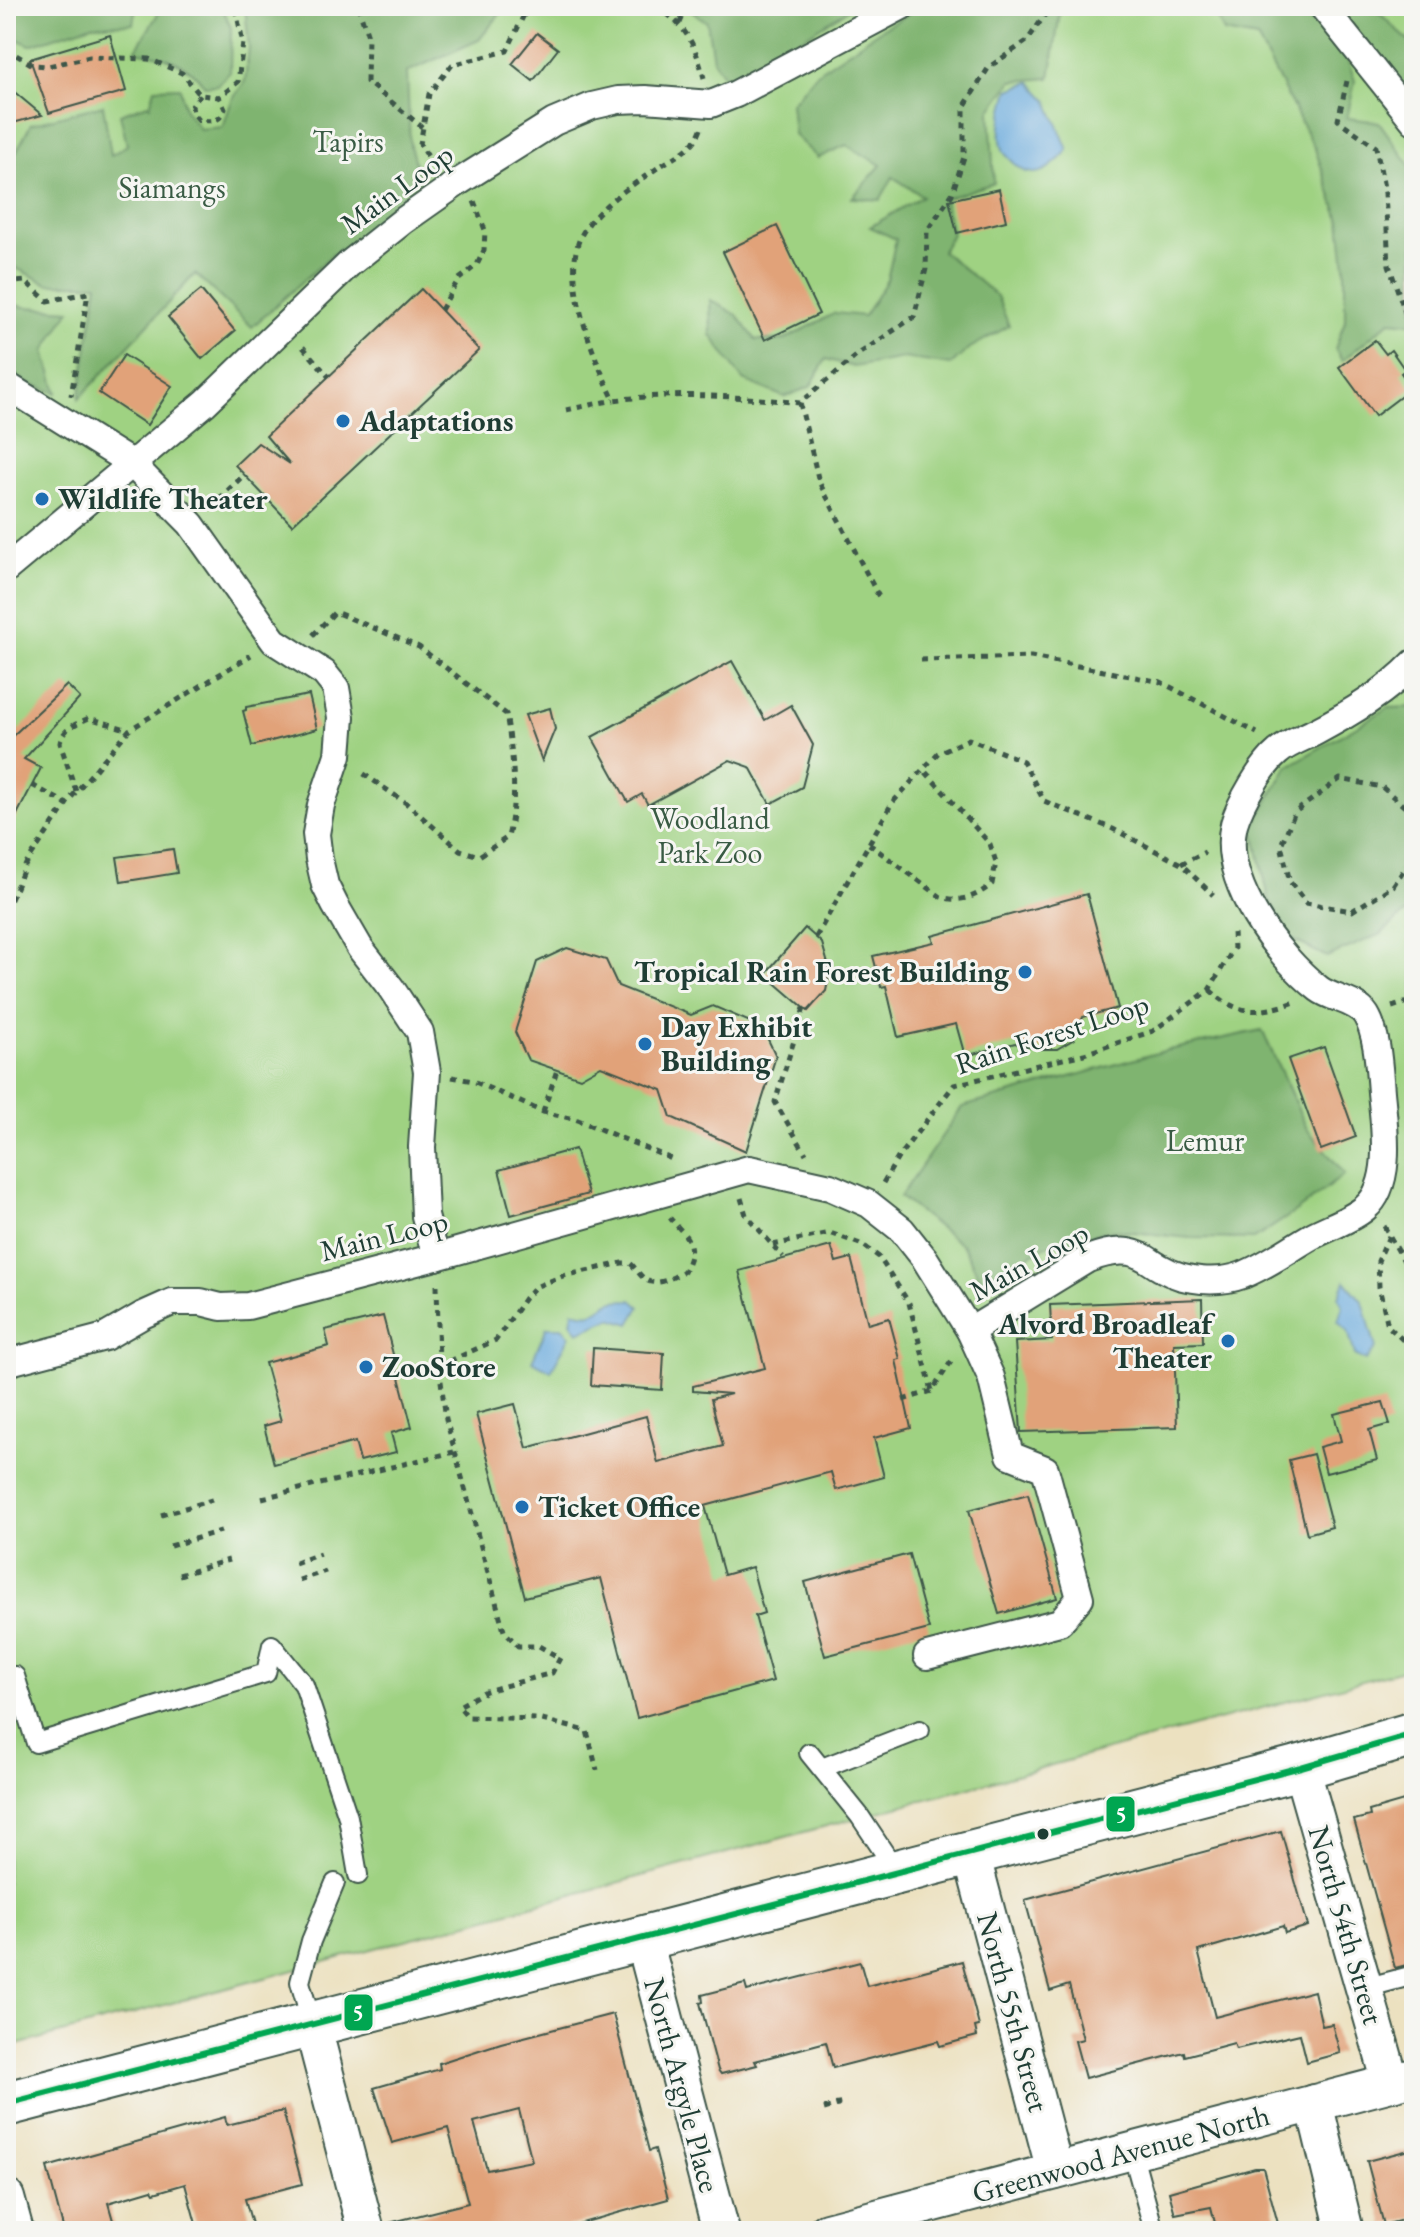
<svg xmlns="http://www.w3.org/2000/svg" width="1420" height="2237" font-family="'EB Garamond',serif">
<rect width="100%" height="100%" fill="#f6f6f2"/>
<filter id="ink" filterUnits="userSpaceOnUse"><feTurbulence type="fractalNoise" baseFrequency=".0125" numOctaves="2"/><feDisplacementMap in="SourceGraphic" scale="16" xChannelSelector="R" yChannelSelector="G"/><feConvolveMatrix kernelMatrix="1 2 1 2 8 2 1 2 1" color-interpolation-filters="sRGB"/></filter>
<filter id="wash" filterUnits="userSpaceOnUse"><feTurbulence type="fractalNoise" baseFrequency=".006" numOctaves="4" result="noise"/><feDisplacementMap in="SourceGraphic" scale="32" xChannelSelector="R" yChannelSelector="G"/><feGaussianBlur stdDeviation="1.8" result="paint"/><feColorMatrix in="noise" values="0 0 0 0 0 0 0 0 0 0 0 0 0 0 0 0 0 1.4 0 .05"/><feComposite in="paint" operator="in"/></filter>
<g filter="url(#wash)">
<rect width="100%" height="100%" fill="#ece1c0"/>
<path fill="#9fd282" stroke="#5f885b" stroke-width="2" d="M6,6h1408v1661l-1408,381z"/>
<g fill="#7fb470" stroke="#4f7852" stroke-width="2">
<path d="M6,6h130l-3,18 -41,1 -62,20 -24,-11z"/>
<path d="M163,6h59l9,22 -1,44 -13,13 -12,1c-18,-24 -42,-31 -70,-35z"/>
<path d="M245,6h266l-11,8 -21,26 -72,32 3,74 16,53 -94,56 -80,72 -57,-53 -116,125 19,-115h-50l-42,-21v-102l7,-3 18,-34 72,-19 8,50 16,-10 -7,-31 28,-10 2,2 5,-18 25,-1 5,23 15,19 23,-2 9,-27 13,-19 4,-33z"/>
<path d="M684,6h170l-125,78 -16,-24 -6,-38z"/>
<path d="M923,6h138l-11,72 -38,3 -22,30 4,72 -50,16 8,35 -10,17 55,45 12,30 -39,22 -19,17 -48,-7 -49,9 -28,-8 -16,28 -26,10 -41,-17 -32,-45 -1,-35 27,15 19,25h28l51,-27 29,3 23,-36 9,-41 -26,-12 52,-31 -29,-19 -13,23 -28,-2 29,-33 -35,-20 -28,13 -24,-23 -3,-32 26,-30 66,-45z"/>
<path d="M1220,6h78l13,15 30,21 14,39 -8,37 32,4 35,49v152l-24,-2 -48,40 -7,-12 10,-28v-54l-5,-47 -25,-71 -58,-111 -33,-6 -10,-21z"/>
<path d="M1335,6h37l42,40v54z"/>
<path d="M6,303l19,4 45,3 -25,41 12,42 -30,-10 -21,-15z"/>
<path d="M1414,707v198l-33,29 -54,23 -36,-18 -22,-40 -16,-72 34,-60 101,-59z"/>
<path d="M1262,1030l45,99 38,45 -47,36 -44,29 -64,-1 -77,-8 -67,16 -64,36 -19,-36 -63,-49 62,-90 202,-56z"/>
</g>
<g fill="#6aaadd" stroke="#447488" stroke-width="2">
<path d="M1031,82l17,19 20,49c-17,19 -36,35 -56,11 -1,-1 -8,-8 -8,-9 -8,-19 0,-44 5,-62z"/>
<path d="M1345,1281l18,21 13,46 -10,13 -11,-6 -7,-24 -10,-10 5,-15 -4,-9z"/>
<path d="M632,1300l8,7 -10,17 -19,-6 -33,14 -7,-10 2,-11c22,6 21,0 38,-9 6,-2 14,-2 21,-2z"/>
<path d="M547,1327h15l8,9 -19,35 -19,-10z"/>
</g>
<g id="blocks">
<g fill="#e1a279" fill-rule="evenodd">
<path d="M537,33l21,16 -25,32 -21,-17z"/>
<path d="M110,35l16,56 -77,22 -19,-54z"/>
<path d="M6,85l36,30 -36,10z"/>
<path d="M999,189l7,32 -49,12 -8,-33z"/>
<path d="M777,226l42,88 -54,26 -42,-88z"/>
<path d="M421,289l58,61 -187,175 -57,-60 23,-22 32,21 -24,-28z"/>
<path d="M201,290l34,41 -33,28 -34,-42z"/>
<path d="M1375,340l11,14 5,-4 14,20 -4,3 11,15 -37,28 -36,-49z"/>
<path d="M124,355l48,31 -25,39 -48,-32z"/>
<path d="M732,661l33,59 26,-15 22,40 -11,42 -32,17 -20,-37 -20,-7 -82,45 -6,-11 -14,8 -36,-65z"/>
<path d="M67,685l13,13 -56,61 17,9 -35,68v-94z"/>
<path d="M309,695l8,34 -65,17 -9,-35 3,-1v-3z"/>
<path d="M550,708l5,21 -13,32 -17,-46z"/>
<path d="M173,849l4,24 -56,9 -4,-25z"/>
<path d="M1087,894l31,114 -35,9 -9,22 -17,10h-21l-21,-6 -50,13 -9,-32 -58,13 -12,-51 -5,1 -8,-31 61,-14 -2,-6z"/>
<path d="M805,928l17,15 8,28 -4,20 -18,20 -43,-37z"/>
<path d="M567,948l39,12 12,26 73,29 22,-9 49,21 14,29 -30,95 -75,-34 -9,-27 -61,-24 -21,12 -52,-18 -13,-28 22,-70z"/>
<path d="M1324,1047l32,90 -35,13 -33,-91z"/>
<path d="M575,1149l13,45 -77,21 -12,-45z"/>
<path d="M831,1246l5,16 15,-4 17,66 21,-6 11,41 -4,1 15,68 -37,10 10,39 -48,13 -5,-18 -126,34 19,69 28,-8 12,46 -9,3 18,65 -136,37 -36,-140 -76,19 -49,-183 39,-10 12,44 119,-32 12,47 65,-17 -12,-47 20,-5 -38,-3v-5l72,-18 -26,-97z"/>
<path d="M1202,1299l1,44 -29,1 3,83 -156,5 -6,-90 37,-2 -2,-35z"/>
<path d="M383,1316l29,111 -21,6 5,19 -36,9 -5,-19 -81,22 -10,-38 17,-5 -16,-58 64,-17 -4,-16z"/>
<path d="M593,1348l71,5 -2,37 -71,-5z"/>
<path d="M1383,1402l7,22 -21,6 8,30 -51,13 -7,-26 22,-6 -7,-27z"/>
<path d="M1313,1454l19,73 -25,7 -18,-74z"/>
<path d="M1028,1494l29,104 -58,16 -30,-104z"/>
<path d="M909,1554l20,75 -104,27 -20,-74z"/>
<path d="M1414,1798v165l-19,5 -41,-148 16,-4 -1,-5z"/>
<path d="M1281,1831l27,95 -23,7 -2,-7 -85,25 17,66 99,-26 8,35 10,-2 8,29 -33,9 -7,-28 -64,15 -2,-6 -49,13 -1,-4 -99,26 -10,-37 8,-2 -14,-54 -19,6 -25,-91z"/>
<path d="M962,1961l17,65 -4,1 2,9 -37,10 -2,-5 -105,27 -7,-26 -71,19 2,4 -36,9 -3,-4 -18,-67 3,-1 -1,-7 43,-11 2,7 113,-29 7,24z"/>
<path d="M613,2014l36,137 6,-2 13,50 -115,32h-163l-1,-8 79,-20 -20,-75 -56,15 -18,-55 66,-19 -1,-6 62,-20zM519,2110l13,51 -45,9 -13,-48z"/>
<path d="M283,2111l19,73 -57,15 7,25 -31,7h-23l-13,-47 -31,9 -2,-3 -44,13 8,28h-52l-17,-64 178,-50 2,8z"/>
<path d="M1409,2150l5,18v49l-30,8 -17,-64z"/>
<path d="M1255,2168h8l17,63h-63l-6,-24 -36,7 -6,-22z"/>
</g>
</g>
</g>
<g filter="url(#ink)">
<use href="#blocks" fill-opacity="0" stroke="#3e5649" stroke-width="2"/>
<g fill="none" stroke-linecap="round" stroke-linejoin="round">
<defs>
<g id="service">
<path d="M6,1677l9,-1 21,67 230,-70 6,-28 32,40 44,132 10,58"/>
<path d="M809,1753l50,62 38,57"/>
<path d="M822,1768l98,-38"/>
<path d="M1365,1988l49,-13"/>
<path d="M312,2024l-12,-42 11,-41 24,-58"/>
<path d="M1132,2151l22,80"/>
</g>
<g id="pedestrian">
<path d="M1322,6l92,115"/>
<path d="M6,385l125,78 60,61 83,117 50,32 12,15 5,29 -3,38 -17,50 -5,29 3,25 6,26 10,20 25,43 31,40 29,44 7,40 -5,75 3,69 11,41"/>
<path d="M6,569l199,-166 144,-139 54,-43 54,-38 97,-61 38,-16 26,-6 27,-1 66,5 25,-10 166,-88"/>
<path d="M970,1331l118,-72c13,-5 27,-9 41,-7 13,2 21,10 32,16 24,14 57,16 82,7 25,-10 46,-26 69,-39 17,-9 39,-16 53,-28 29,-24 19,-83 16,-116 -2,-23 -3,-57 -15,-77 -10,-15 -34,-16 -47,-26 -42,-33 -99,-108 -85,-165 6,-21 28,-59 44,-72 10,-9 25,-14 37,-20 36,-19 71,-40 99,-69"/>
<path d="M6,1363l99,-26 38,-22 29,-13h29l20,5 27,-1 188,-49 313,-88 81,18 39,17 33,26 23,29 45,72 21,46 19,78 35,14 35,129 -20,24 -133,34"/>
</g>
<g id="minor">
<path d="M1301,1767l90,316"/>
<path d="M971,1853l84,318"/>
<path d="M644,1940l77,291"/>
<path d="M312,2024l54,207"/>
<path d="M1314,2103l31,128"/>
<path d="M6,2198l9,33"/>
<path d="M827,2231l587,-154"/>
</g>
<path id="tertiary" d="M6,2104l1295,-337 113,-33"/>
</defs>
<use href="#service" stroke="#3e5649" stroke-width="22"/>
<use href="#pedestrian" stroke="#3e5649" stroke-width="30"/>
<use href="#minor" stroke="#3e5649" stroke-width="40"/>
<use href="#tertiary" stroke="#3e5649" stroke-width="48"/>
<g stroke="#3e5649" stroke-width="5" stroke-dasharray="6 6" stroke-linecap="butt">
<path d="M358,6l10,30 -1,46 55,45"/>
<path d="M559,6l27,10 22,-10"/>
<path d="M657,6c31,23 37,36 47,72"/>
<path d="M680,23l7,-17"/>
<path d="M6,49l27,16 15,1 42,-9 59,2 33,14 18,22 19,2 19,-15 5,-39 -8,-37"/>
<path d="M1347,81l-9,39 38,27 9,46 4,72 17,50"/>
<path d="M200,95l-8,11 1,7 6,7c13,1 21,3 26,-11l-6,-12"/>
<path d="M701,129c-7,21 -28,28 -45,40 -25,17 -59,38 -74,65 -23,42 13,126 32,166 62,-8 124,-4 186,3l60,-50 54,-36 12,-48 1,-38 25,-37 12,-37v-50l25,-40 38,-26 24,-35"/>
<path d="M434,166l-14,-22 9,-50 23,-29 55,-14 21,-45"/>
<path d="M6,283l19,-2 22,20 41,-8 -17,103"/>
<path d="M441,310l17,-30 19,-15 7,-15 1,-20 -11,-29"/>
<path d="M303,347l26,30"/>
<path d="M800,403l19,79 60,115"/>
<path d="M566,410l48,-10"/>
<path d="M210,507l34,-32"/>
<path d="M313,635l22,-23 84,35 87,67c7,41 12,82 2,123l-29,19 -19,-6 -54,-47 -45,-31"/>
<path d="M921,660l110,-3 130,25 96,51"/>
<path d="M32,785l35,19"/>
<path d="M76,791l-16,-48c3,-15 16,-19 29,-25l40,12"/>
<path d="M1414,815l-32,-28 -42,-8 -45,33 -14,33 9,37 16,21 46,8 41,-25 21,-31"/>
<path d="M869,844l72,53c20,6 35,0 51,-13l4,-22 -6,-18 -67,-75"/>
<path d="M1181,864l24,-12"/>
<path d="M6,911l20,-47 44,-65 59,-69 122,-75"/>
<path d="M816,937l76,-134 46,-50 31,-14 54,22 21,40 69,28 68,35 32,31"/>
<path d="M1210,990c27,26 51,24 85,12"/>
<path d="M1392,1007l22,-7"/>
<path d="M804,1008l-29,94 31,52"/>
<path d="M452,1077l21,4 70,31 35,8 96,40"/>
<path d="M543,1112l14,-42"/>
<path d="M883,1183l16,-27 55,-71 130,-31 69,-23 56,-41 25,-42 -1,-15"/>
<path d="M741,1198l5,17 37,42"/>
<path d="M1384,1226l20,35 10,27"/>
<path d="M1389,1236l-11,25 1,26 9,39 18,17 8,-2"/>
<path d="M773,1245l57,-12 33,12 16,12 30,46 23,88"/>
<path d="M437,1285l2,81 7,53 58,212 14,15h21l21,12 -8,15 -66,18 -27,15 9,11 70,2 49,12 10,39"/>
<path d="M439,1366l57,-26 29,-42 10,-11 28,-11 59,-13h8c6,5 9,12 15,16 11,9 29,-2 39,-8 15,-28 2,-34 -14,-53"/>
<path d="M903,1400l29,-9 22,-34"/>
<path d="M262,1498l192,-46"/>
<path d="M161,1515l51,-15"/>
<path d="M170,1546l51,-15"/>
<path d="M295,1563l25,-9"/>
<path d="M179,1575l50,-15"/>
<path d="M299,1580l27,-9"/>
<path d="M824,2109l14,-4 -1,-5"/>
</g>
<use href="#service" stroke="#fff" stroke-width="18"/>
<use href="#pedestrian" stroke="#fff" stroke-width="26"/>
<use href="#minor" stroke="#fff" stroke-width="36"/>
<use href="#tertiary" stroke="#fff" stroke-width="44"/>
<defs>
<path id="bus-1" d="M6,2104l1295,-337 113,-33"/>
</defs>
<use href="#bus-1" stroke="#f6f6f2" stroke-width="12"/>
<use href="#bus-1" stroke="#00a651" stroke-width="6"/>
</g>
</g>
<g fill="#1f6fb2" stroke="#f6f6f2" stroke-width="3">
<circle cx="343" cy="421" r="8"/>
<circle cx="42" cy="499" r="8"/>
<circle cx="1025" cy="972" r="8"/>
<circle cx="645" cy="1044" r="8"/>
<circle cx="1228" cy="1341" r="8"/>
<circle cx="366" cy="1367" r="8"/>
<circle cx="522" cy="1507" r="8"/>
</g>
<circle fill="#1f3d34" stroke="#f6f6f2" stroke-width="3" cx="1043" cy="1834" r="7"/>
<g text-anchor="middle" stroke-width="6" stroke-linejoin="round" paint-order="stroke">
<g font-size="30" fill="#395b44" stroke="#f6f6f2">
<text x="348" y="152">Tapirs</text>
<text x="172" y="198">Siamangs</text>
<text x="710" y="829">Woodland<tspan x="710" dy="34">Park Zoo</tspan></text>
<text x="1205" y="1151">Lemur</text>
</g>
<g font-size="30" fill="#1f3d34" stroke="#f6f6f2">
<text transform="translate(397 189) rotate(-36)" y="10">Main Loop</text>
<text transform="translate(1052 1034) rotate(-18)" y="10">Rain Forest Loop</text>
<text transform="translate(384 1236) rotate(-14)" y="10">Main Loop</text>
<text transform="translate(1029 1262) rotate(-29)" y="10">Main Loop</text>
<text transform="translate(1346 1925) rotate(74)" y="10">North 54th Street</text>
<text transform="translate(1013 2012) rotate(75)" y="10">North 55th Street</text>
<text transform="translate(682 2085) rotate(75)" y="10">North Argyle Place</text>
<text transform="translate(1121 2154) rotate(-15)" y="10">Greenwood Avenue North</text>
</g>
<g font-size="30" font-weight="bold" fill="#1f3d34" stroke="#f6f6f2" text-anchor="start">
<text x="359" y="431">Adaptations</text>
<text x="58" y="509">Wildlife Theater</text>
<text x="1009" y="982" text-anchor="end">Tropical Rain Forest Building</text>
<text x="661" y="1037">Day Exhibit<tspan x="661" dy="34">Building</tspan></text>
<text x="1212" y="1334" text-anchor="end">Alvord Broadleaf<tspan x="1212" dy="34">Theater</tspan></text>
<text x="382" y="1377">ZooStore</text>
<text x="538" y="1517">Ticket Office</text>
</g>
</g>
<g stroke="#f6f6f2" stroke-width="3">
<rect x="1105" y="1795" width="31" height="38" rx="8" fill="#00a651"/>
<rect x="343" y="1993" width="31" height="39" rx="8" fill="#00a651"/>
</g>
<g font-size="22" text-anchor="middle" font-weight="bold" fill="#fff">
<text x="1121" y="1822">5</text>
<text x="358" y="2020">5</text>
</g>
<rect width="1420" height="2237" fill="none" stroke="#f6f6f2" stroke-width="32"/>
</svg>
